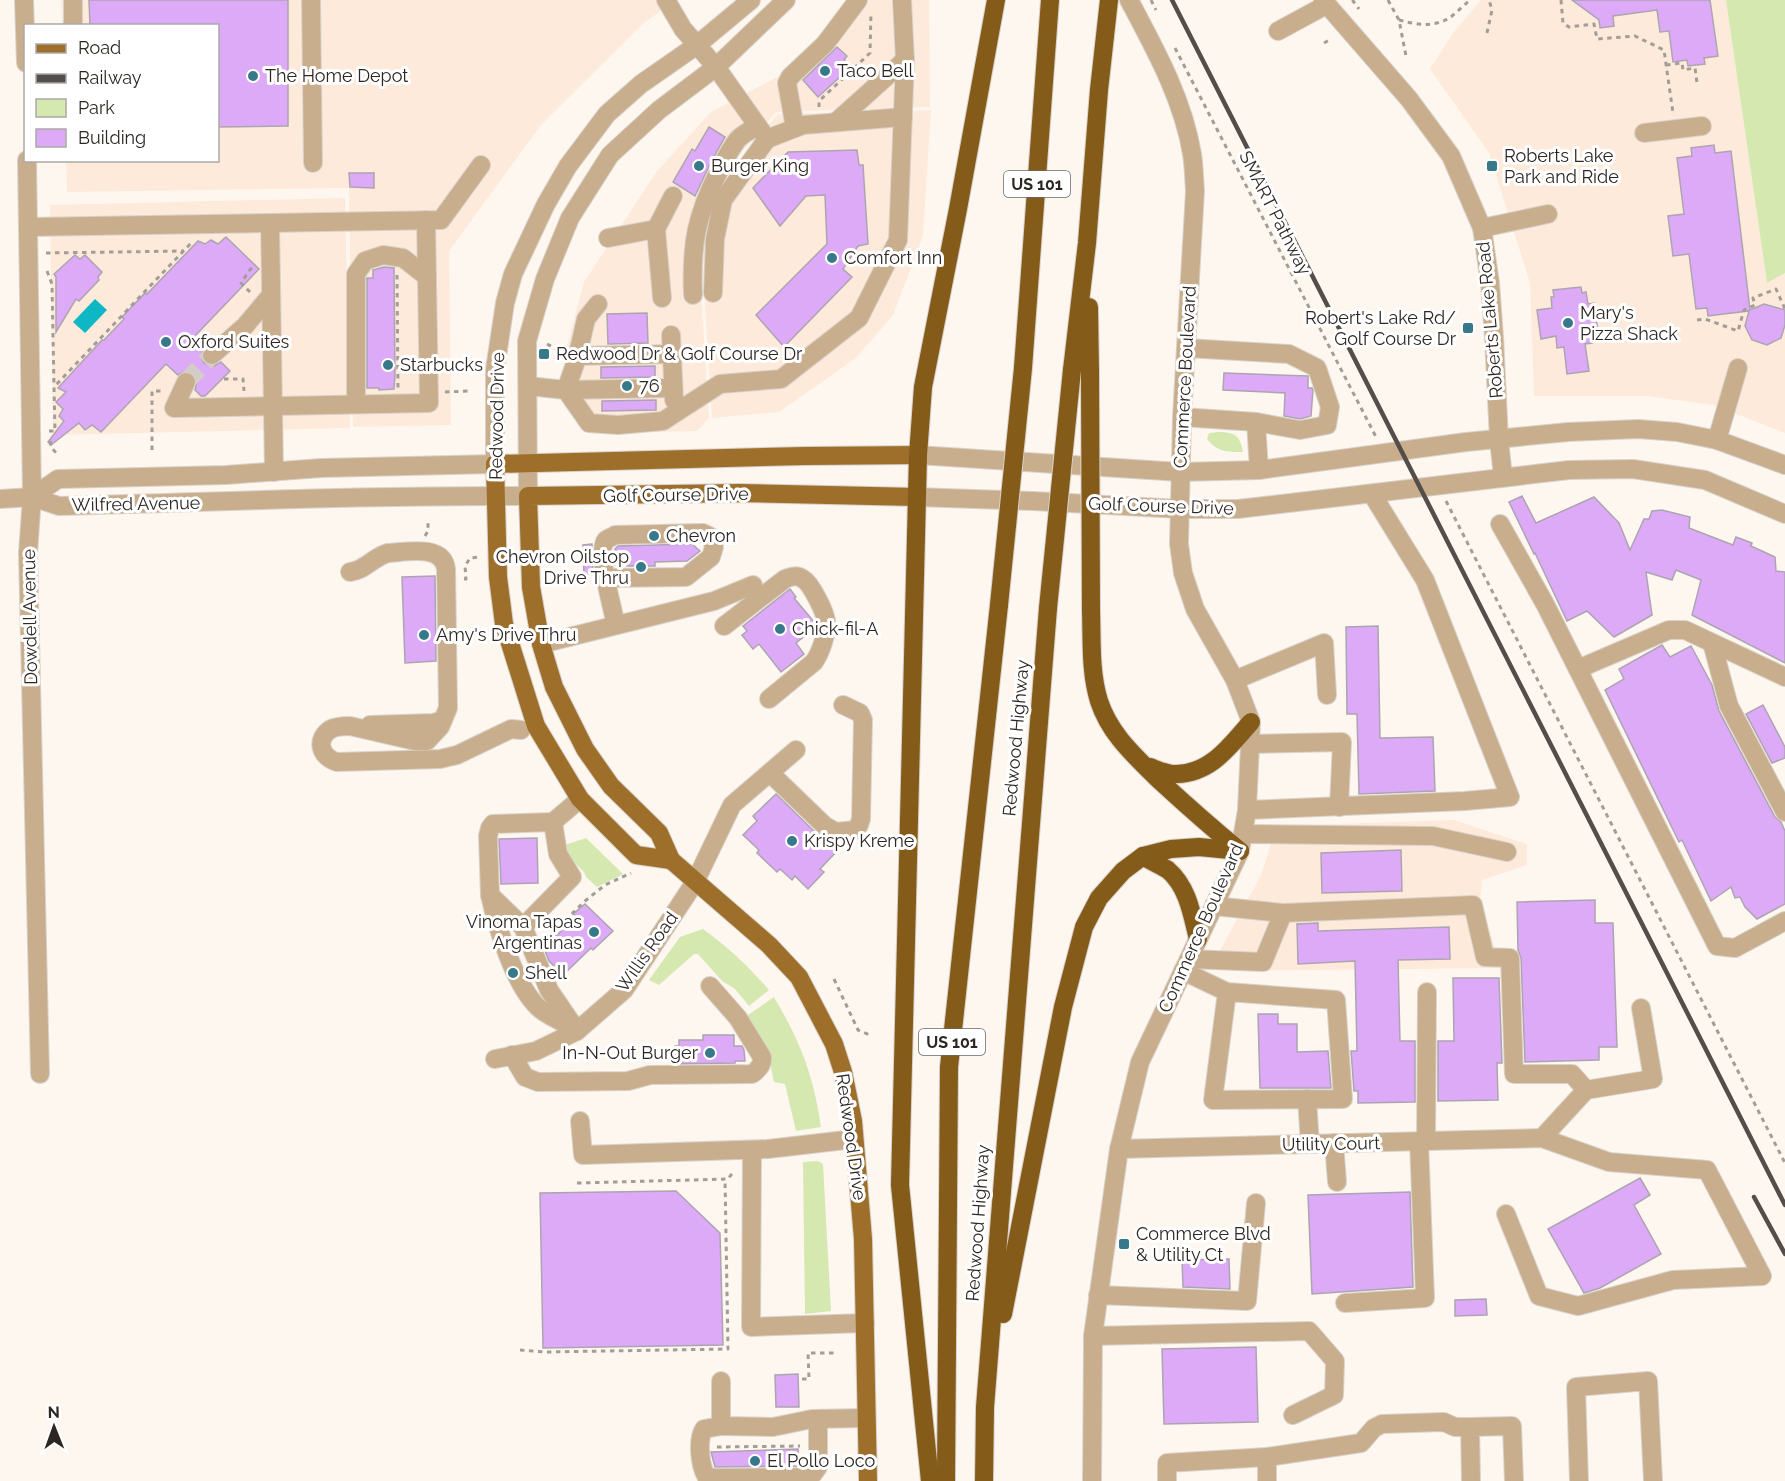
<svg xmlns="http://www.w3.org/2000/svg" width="1785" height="1481" font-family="Raleway,sans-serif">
<rect width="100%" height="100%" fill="#fef7f0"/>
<g fill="#feeada">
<path d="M61,0h616l-32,22 -104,103 -92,126 2,174 -98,2 -4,-239 -282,4 -1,-31 152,-1v-134l-156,-1z"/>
<path d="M852,0h77l1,107 -154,5 -54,63 -24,68 11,175 -12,13 -85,2 -28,-3 -20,-24 1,-52 19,-72 73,-111 54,-59 74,-39 54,-54z"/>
<path d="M1481,0h245l41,283 18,-10v160l-72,-28 -66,-9h-113l-4,-113 -41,-130 -59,-84 23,-36z"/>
<path d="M931,110l-8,126 -30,79 -37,43 -77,54 -67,6 -11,-175 23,-65 54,-64z"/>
<path d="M345,198l5,230 -297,7 -3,-230z"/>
<path d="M1454,820l73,24v21l-45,15 -2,18 21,70 -268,3 -23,-2 51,-94 16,-49z"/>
</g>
<g fill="#d4e8b0">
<path d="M1726,0h59v273l-18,10z"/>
<path d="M1219,432c16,0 21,4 24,20 -16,0 -26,0 -36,-13l2,-6z"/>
<path d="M586,838l37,36 -26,13 -11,-10 -2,-5 -21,-21 -1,-5z"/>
<path d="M703,929c25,18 46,38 66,61l-20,16 -14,-17 -13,-8 -24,-27h-4l-35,31 -10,-5 31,-43z"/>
<path d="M774,997c26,44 40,79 47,130l-25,4 -11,-47 -11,-2 -5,-23 -24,-42z"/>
<path d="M818,1161l5,3 8,147 -26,3 -2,-152z"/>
</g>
<path fill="#0db7c3" d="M95,299l12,11 -22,23 -12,-11z"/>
<g fill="#ddaaf8" stroke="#aca4b1" stroke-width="1.5">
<path d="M89,0h199v126l-70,1v-101h-128z"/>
<path d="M1572,0h138l8,56 -14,2 1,6 -17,2 -1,-6 -14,2 -4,-31 -9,1 -3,-22 -44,6 1,10 -14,2 -1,-8z"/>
<path d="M837,47l10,9 -3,4 7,7 -33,30 -15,-17z"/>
<path d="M709,127l16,10 -14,25 -16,34 -22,-14 19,-33 3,2z"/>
<path d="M1714,145l1,8 16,-2 19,159 14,-6 21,6v15l-4,13 -14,7 -15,-5 -7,-14 4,-15 -41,5 -1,-8 -11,1 -7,-55 -16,2 -5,-40 16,-2 -7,-56 15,-2 -1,-8z"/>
<path d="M857,150l2,15h4l5,79 -10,2 -15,23 9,8 -68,70 -28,-32 71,-71 -2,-49 -19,1 -26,30 -27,-38 35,-36z"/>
<path d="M349,173h25v15l-24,-1z"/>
<path d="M226,237l33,32 -65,68 10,10 -3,10 3,6 10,3 7,-4 9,9 -25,25h-4l-6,-6 2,-8 -2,-7 -9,-4 -8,4 -12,-11 -65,68 -9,-7 -7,5 -6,-7 -28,22 -3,-3 16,-21 -5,-5 4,-7 -7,-7 10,-10 -8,-4 44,-48h2l20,-21 -2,-2 23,-24 2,1 51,-53 7,3 6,-4 7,4z"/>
<path d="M75,255l5,4 5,-4 17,17 -4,5 1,3 -20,21 -3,-2 -20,33v-55l-2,-3z"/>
<path d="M384,267l10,1 1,107 -1,14 -15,1v-2h-12v-110h6v-8z"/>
<path d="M1581,287l1,6 4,-1 2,12 6,-1 4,28 -8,1 2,11 -7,1 4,27 -22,3 -3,-27 -7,1 -1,-12 -15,3 -4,-29 15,-2 -1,-11h3l-1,-7z"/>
<path d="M647,313l1,30 -40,1 -1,-30z"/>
<path d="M655,366v11l-54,1v-11z"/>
<path d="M1224,373l84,3v12h4l1,2 -2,26 -11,3 -16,-3 1,-23 -62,-3z"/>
<path d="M656,400v10l-54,1v-10z"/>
<path d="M1522,496l14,27 58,-26 25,26 11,27 14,-31h5l3,-8 10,-1 28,7 -1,11 44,17 3,-8 16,6 -1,3 24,11 1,14 9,1v91l-93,-48 9,-35 -25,-10 -4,10 -26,-8 6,43 -38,22 -27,-26 -20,10 -32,-68 -1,1 -25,-52z"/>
<path d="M592,544l1,28 -9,4 -1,-31z"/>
<path d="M692,544l8,7 -13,10 -32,1v4h-28v-5l-12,4v-16l3,-3z"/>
<path d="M435,576l1,85 -31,2 -3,-86z"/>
<path d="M790,589l6,8 -2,1 21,25v5l-19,15 8,11 -23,18 -22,-28 -6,5 -11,-14 5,-4 -4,-5z"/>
<path d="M1378,626l2,112 53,-1 2,54 -76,3 -2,-80h-10l-1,-87z"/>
<path d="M1662,645l8,12 21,-11 21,39 7,26 56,106 6,5 4,9v73l-28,15 -12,-12 -5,-10 -5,1 -4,-11 -20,14 -29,-61 -3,2 -74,-152 19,-11 -5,-10z"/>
<path d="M1763,705l22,42v11l-13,5 -26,-49z"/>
<path d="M776,794l41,40 24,13 -21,22 4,3 -16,17 -13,-13 -3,4 -12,-11 -3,3 -20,-19 2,-3 -16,-15 14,-14 -4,-5z"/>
<path d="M537,838l1,45 -37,1 -2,-45z"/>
<path d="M1401,850l1,41 -80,2 -1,-40z"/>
<path d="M1595,900v23h18l4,124h-18v13l-74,2 -4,-104 -3,-8 -1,-48z"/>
<path d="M585,904l28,27 -20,19 -2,-2 -28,27 -14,-14 -5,-13 32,-32 -3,-2z"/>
<path d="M1318,923v8l131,-4 1,32 -52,1 2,81h15v61l-57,1v-12h-4l-3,-40h6l-2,-90 -57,3 -1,-40z"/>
<path d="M1453,978h46l3,85h-5l1,37 -60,1v-60h16z"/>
<path d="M1258,1014h20v10h19v28l31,-1 3,37h-71z"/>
<path d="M703,1035h31v11h8l2,4 1,11h-10v2l-60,1v-18h4v-6h24z"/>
<path d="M1640,1178l10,17 -16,10 27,49 -61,34 -16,5 -36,-64z"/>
<path d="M676,1191l44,42 3,112 -180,3 -3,-155z"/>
<path d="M1410,1192l3,95 -101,7 -4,-99z"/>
<path d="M1229,1259l1,30 -47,-2 -1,-27z"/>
<path d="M1486,1299l1,16 -32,1v-16z"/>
<path d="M1256,1347l2,75 -94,2 -2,-75z"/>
<path d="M798,1374l1,33h-23l-1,-32z"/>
<path d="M798,1449l1,17 -84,1 -4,-15z"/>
</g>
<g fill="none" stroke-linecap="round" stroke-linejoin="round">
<path stroke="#d4cdc7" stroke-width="18" stroke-dasharray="18 9" stroke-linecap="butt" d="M186,382l26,-27"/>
<defs>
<g id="minor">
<path d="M24,0l2,63"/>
<path d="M73,0v26"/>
<path d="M311,0l2,163"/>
<path d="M666,0l17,29 33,38 51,72 -44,61 -8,39 -2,54"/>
<path d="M1323,0l86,99 42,57 31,72 8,55 4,54 5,103 4,37"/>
<path d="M1278,31l48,-26"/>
<path d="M836,122l69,-62"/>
<path d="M795,128l-8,-45 3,-6 35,-33 33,-44"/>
<path d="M1644,133l58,-7"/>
<path d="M767,139l36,-14 100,-8"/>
<path d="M27,160l5,337 -4,56 12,521"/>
<path d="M270,223l4,249"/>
<path d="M28,227l413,-7 40,-55"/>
<path d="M1482,228l66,-14"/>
<path d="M608,238l48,-9"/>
<path d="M693,295c-2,-51 3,-79 26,-124 5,-10 12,-23 19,-32 5,-5 13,-9 19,-13"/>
<path d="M662,298l-6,-69 17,-33"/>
<path d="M598,304l-12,15 -9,39 -11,32 107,-2"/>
<path d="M671,335l3,65"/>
<path d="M212,355l33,-29 26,-31"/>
<path d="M577,356l95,-2"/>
<path d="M186,382l-12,26 255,-5 -3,-183"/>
<path d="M528,386l38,4 23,33 29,2 45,-4 57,-37 61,-5 78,-61 39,-78 7,-180 -3,-60"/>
<path d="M356,393v-119l9,-13 18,-6 20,3 24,19"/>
<path d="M1182,417l74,5 44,8 27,-5 3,-18 -13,-39 -28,-14 -103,-6"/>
<path d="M1256,422l3,48"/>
<path d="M1717,440l21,-72"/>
<path d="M918,455l262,17 79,-2 207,-28 102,-10 70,-3 39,3 40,8 68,25"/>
<path d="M32,497l26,-18 168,-4 95,-7 174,-4v-95l10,-66 8,-29 33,-70 22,-38 39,-52 34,-30 56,-39 54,-45"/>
<path d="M916,497l117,4 147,8h58l331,-39 64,-1 72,11 80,34"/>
<path d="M0,499l32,-2 27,9c156,-4 313,-11 469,-10l-1,-155 18,-62 25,-61 40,-63 49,-45 57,-43 70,-67"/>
<path d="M1500,524l45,80 172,342 18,2 50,-27"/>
<path d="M350,572c16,-2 23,-15 38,-19 19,-1 55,-9 58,16l2,139 -8,19 -13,14h-12l-65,-15c-7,0 -13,0 -19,3 -16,10 -11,28 6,33l103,-3 17,-4 54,-26 10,1"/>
<path d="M606,578l80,-1 25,-20 3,-10 -3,-10 -8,-4 -88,2c-1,1 -8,4 -9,5 -10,11 7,70 10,85"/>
<path d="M724,626l61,-47c7,-3 12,-4 18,0 8,4 22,33 23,42 1,13 -5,31 -12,41l-45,37"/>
<path d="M1712,643l17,63 56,106"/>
<path d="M541,644l173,-43 39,-16"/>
<path d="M1578,669l91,-39h16l100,47"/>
<path d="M1235,680l89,-37 3,52"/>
<path d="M370,725l63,-2 10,-3"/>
<path d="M1250,744l92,-2 -3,65"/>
<path d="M770,773l55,53 11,6 19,-2 4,-5 2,-6 2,-99 -3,-7 -17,-8"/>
<path d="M1247,810l218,-9 45,-4 -85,-217 -53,-86"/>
<path d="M1243,834l190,2 74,16"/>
<path d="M490,895c7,32 23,85 45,109 8,10 25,16 36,23"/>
<path d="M1214,906l69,7 190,-8 12,52 25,1 4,116h58l14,16 -44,48"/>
<path d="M523,927l-33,-32 -2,-59 2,-8 3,-4 60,-2"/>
<path d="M1189,959l74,3 20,-49"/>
<path d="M1183,971l44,21 -14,108 130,-1 -7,-99 -109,-8"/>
<path d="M577,1031l-28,-41 -26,-63 49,-50 -14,-23 -5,-32 27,-23"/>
<path d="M512,1055l13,22 13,5 90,-1 22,-6 102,-1c6,-4 11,-9 10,-17l-24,-39 -28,-32"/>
<path d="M495,1059l41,-8 41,-20 47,-41 71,-108 37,-77 64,-55"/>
<path d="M1586,1090l67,-11 -12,-71"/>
<path d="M1307,1099l3,45"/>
<path d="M580,1121l3,34 185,-6 86,-10"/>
<path d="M1426,1141l1,-149"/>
<path d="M1334,1143l3,39"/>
<path d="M1119,1149l423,-11 67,24 98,8 55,106 -89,4 -95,26 -39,-10 -33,-82"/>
<path d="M752,1150l-1,177 114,-4"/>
<path d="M1098,1295l149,6 9,-98"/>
<path d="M1345,1303l80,-5 -6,-157"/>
<path d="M1093,1336l216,-5 26,30 -1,34 -41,20"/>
<path d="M721,1381v45l52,1 39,-8 54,-1"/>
<path d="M721,1426l-17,3c-7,11 -4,36 2,47l8,2 94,-1 5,-3 5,-7v-48"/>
<path d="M1267,1457l94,-14 13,-15 8,-4 62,-2 11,5h15"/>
<path d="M1092,1481l1,-145 26,-187 21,-87 100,-211 7,-41 4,-88 -16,-42 -40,-71 -12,-36 -4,-29 3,-127 13,-226c-1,-12 -1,-25 -3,-37 -9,-55 -37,-105 -63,-154"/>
<path d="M1167,1481v-18l100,-6v24"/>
<path d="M1471,1481l-1,-54 42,-1 2,55"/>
<path d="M1579,1481l-3,-94 72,-6 5,100"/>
</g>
<g id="major">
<path d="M671,860l-35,-5 -56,-56 -44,-73 -32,-102 -6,-47 -3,-113 310,-8 113,-1"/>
<path d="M868,1481l-5,-242 -10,-118 -10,-49 -9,-28 -35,-67 -30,-32 -98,-85 -12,-27 -48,-47 -26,-37 -31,-62 -13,-43 -10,-57 -3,-91 212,-3 176,4"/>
</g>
<g id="highway">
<path d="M1089,307l1,65"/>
<path d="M1023,368l27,-368"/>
<path d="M1072,370l15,-127 12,-153 10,-90"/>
<path d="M1091,610c1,30 -1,62 8,91 11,34 37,56 61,80 26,24 52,47 80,70"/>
<path d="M1150,767c8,3 18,8 27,7 34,-1 53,-28 74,-52"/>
<path d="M1143,856c7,5 17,9 25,14 20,17 24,45 30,69"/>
<path d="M1003,1314l60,-307 21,-80 15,-29 24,-27 20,-15 28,-7 28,-2 41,4"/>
<path d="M930,1481l-30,-296 18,-730 5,-68 35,-178 38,-209"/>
<path d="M946,1481l3,-414 50,-462"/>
<path d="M984,1481l1,-74 63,-799"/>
</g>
</defs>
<use href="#minor" stroke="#d8d2cb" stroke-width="20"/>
<use href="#major" stroke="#d8d2cb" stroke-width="20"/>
<use href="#highway" stroke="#d8d2cb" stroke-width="20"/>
<g stroke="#a39d97" stroke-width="3" stroke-dasharray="4.5 4.5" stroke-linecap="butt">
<path d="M1151,0l5,10"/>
<path d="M1354,0l-1,1 6,8"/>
<path d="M1388,0l11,20 7,36"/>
<path d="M1561,0l2,23 6,4 25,-3 3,15 38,-3 29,14 9,63"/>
<path d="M1399,20c18,5 37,8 53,-4 6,-5 12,-11 18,-16"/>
<path d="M1487,33l5,-23 -3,-10"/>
<path d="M1324,43l5,-3"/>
<path d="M1175,48l201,389"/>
<path d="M1666,65l16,-2 1,7 12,-2 2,15"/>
<path d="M819,107v-6l51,-48 1,-41"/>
<path d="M46,253l138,-2"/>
<path d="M47,271l5,13 2,103"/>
<path d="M397,275l1,113"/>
<path d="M250,292l-9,-9 11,-16"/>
<path d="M1697,320l8,-1 33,12 6,-21 11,-5 -2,-7 23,-9 9,20"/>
<path d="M547,344l9,5h6"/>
<path d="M224,379h19l1,12"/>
<path d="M445,392l24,-1"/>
<path d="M49,431h6l-1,-44 139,-146"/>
<path d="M50,441l1,6 6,7"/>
<path d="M152,450v-59h12"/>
<path d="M1446,501l339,662"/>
<path d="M425,536l3,-5v-8"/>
<path d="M464,579h2l-1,-13 5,-8 9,-1"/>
<path d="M546,939l39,-38 20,-16 26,-12"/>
<path d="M834,979l24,51 12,5"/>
<path d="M577,1183l151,-4 6,-8"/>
<path d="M520,1350l24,2 184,-3 -3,-170"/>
<path d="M802,1379h7l-1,-26h29"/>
<path d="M717,1447l83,-1"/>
</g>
<use href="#minor" stroke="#c8ae8d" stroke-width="18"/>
<use href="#major" stroke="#9d6f2b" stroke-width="18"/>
<use href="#highway" stroke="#855b1a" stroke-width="18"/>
<g stroke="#544e4a" stroke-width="4.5">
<path d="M1172,0l613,1205"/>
<path d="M1754,1197l31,57"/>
</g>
<defs>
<g id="highway-bridge">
<path d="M1090,372l1,238"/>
<path d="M999,605l24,-237"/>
<path d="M1048,608l24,-238"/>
</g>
</defs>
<use href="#highway-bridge" stroke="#d8d2cb" stroke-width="20" stroke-linecap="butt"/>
<use href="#highway-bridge" stroke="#855b1a" stroke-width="18"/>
</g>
<g fill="#37788b" stroke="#fff" stroke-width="2">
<circle cx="825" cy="71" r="6"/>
<circle cx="253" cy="76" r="6"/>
<circle cx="699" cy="166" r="6"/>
<rect x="1486" y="160" width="12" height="12" rx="3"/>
<circle cx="832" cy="258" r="6"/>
<circle cx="1568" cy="323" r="6"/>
<rect x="1462" y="322" width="12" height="12" rx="3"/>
<circle cx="166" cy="342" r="6"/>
<rect x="538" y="348" width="12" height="12" rx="3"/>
<circle cx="388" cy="365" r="6"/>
<circle cx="627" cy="386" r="6"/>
<circle cx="654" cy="536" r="6"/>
<circle cx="641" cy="567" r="6"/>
<circle cx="780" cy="629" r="6"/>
<circle cx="424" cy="635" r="6"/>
<circle cx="792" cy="841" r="6"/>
<circle cx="594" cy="932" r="6"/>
<circle cx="513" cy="973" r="6"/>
<circle cx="710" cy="1053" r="6"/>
<rect x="1118" y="1238" width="12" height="12" rx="3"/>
<circle cx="755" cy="1461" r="6"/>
</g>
<g text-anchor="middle" stroke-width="6" stroke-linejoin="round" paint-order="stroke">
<g fill="#fff" stroke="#6b6865" stroke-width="1.5">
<rect x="1004" y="171" width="66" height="26" rx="4.5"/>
<rect x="919" y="1029" width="66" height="26" rx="4.5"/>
</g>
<g font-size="16" font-weight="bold" fill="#2c2723">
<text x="1037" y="190">US 101</text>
<text x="952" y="1048">US 101</text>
</g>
<g font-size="18" fill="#2c2723" stroke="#fff" text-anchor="start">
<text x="837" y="77">Taco Bell</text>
<text x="265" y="82">The Home Depot</text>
<text x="1504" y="162">Roberts Lake<tspan x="1504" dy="21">Park and Ride</tspan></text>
<text x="711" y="172">Burger King</text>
<text x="844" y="264">Comfort Inn</text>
<text x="1580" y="319">Mary's<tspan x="1580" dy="21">Pizza Shack</tspan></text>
<text x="1456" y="324" text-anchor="end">Robert's Lake Rd/<tspan x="1456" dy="21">Golf Course Dr</tspan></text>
<text x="178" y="348">Oxford Suites</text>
<text x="556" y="360">Redwood Dr &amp; Golf Course Dr</text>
<text x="400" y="371">Starbucks</text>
<text x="639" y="392">76</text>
<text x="666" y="542">Chevron</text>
<text x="629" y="563" text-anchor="end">Chevron Oilstop<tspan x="629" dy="21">Drive Thru</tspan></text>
<text x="792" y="635">Chick-fil-A</text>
<text x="436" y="641">Amy's Drive Thru</text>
<text x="804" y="847">Krispy Kreme</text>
<text x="582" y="928" text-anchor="end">Vinoma Tapas<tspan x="582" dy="21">Argentinas</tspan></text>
<text x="525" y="979">Shell</text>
<text x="698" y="1059" text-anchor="end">In-N-Out Burger</text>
<text x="1136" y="1240">Commerce Blvd<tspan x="1136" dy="21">&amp; Utility Ct</tspan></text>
<text x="767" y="1467">El Pollo Loco</text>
</g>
<g font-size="18" fill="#2c2723" stroke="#fff">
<text transform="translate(1275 213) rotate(63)" y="6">SMART Pathway</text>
<text transform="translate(1490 320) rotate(-95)" y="6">Roberts Lake Road</text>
<text transform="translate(1185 377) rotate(-87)" y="6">Commerce Boulevard</text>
<text transform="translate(497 416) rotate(-89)" y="6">Redwood Drive</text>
<text transform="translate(676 495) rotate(-1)" y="6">Golf Course Drive</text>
<text transform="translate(136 504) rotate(-1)" y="6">Wilfred Avenue</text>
<text transform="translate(1161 506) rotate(2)" y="6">Golf Course Drive</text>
<text transform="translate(30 617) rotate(-91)" y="6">Dowdell Avenue</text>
<text transform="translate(1016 738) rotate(-85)" y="6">Redwood Highway</text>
<text transform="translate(1201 928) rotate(-66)" y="6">Commerce Boulevard</text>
<text transform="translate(647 952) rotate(-55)" y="6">Willis Road</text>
<text transform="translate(851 1137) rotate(82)" y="6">Redwood Drive</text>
<text transform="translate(1331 1144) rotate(-1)" y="6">Utility Court</text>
<text transform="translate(978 1223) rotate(-86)" y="6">Redwood Highway</text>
</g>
</g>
<rect x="24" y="24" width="195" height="138" fill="#ffffff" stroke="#aba9a7" stroke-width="1.5"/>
<rect x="36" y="44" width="30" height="9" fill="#9d6f2b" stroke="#aba9a7" stroke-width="1.5"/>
<text x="78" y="54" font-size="18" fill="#2c2723">Road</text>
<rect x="36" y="74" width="30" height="9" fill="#544e4a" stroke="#aba9a7" stroke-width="1.5"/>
<text x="78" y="84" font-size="18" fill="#2c2723">Railway</text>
<rect x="36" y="99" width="30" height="18" fill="#d4e8b0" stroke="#aba9a7" stroke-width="1.5"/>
<text x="78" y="114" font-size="18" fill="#2c2723">Park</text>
<rect x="36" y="129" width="30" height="18" fill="#ddaaf8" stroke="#aba9a7" stroke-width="1.5"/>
<text x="78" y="144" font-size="18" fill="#2c2723">Building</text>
<g transform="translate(54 1427) rotate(359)" stroke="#ffffff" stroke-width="4.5" paint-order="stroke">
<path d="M0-4.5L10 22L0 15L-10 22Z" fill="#2c2723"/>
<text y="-9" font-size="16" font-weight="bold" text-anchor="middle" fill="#2c2723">N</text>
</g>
</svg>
